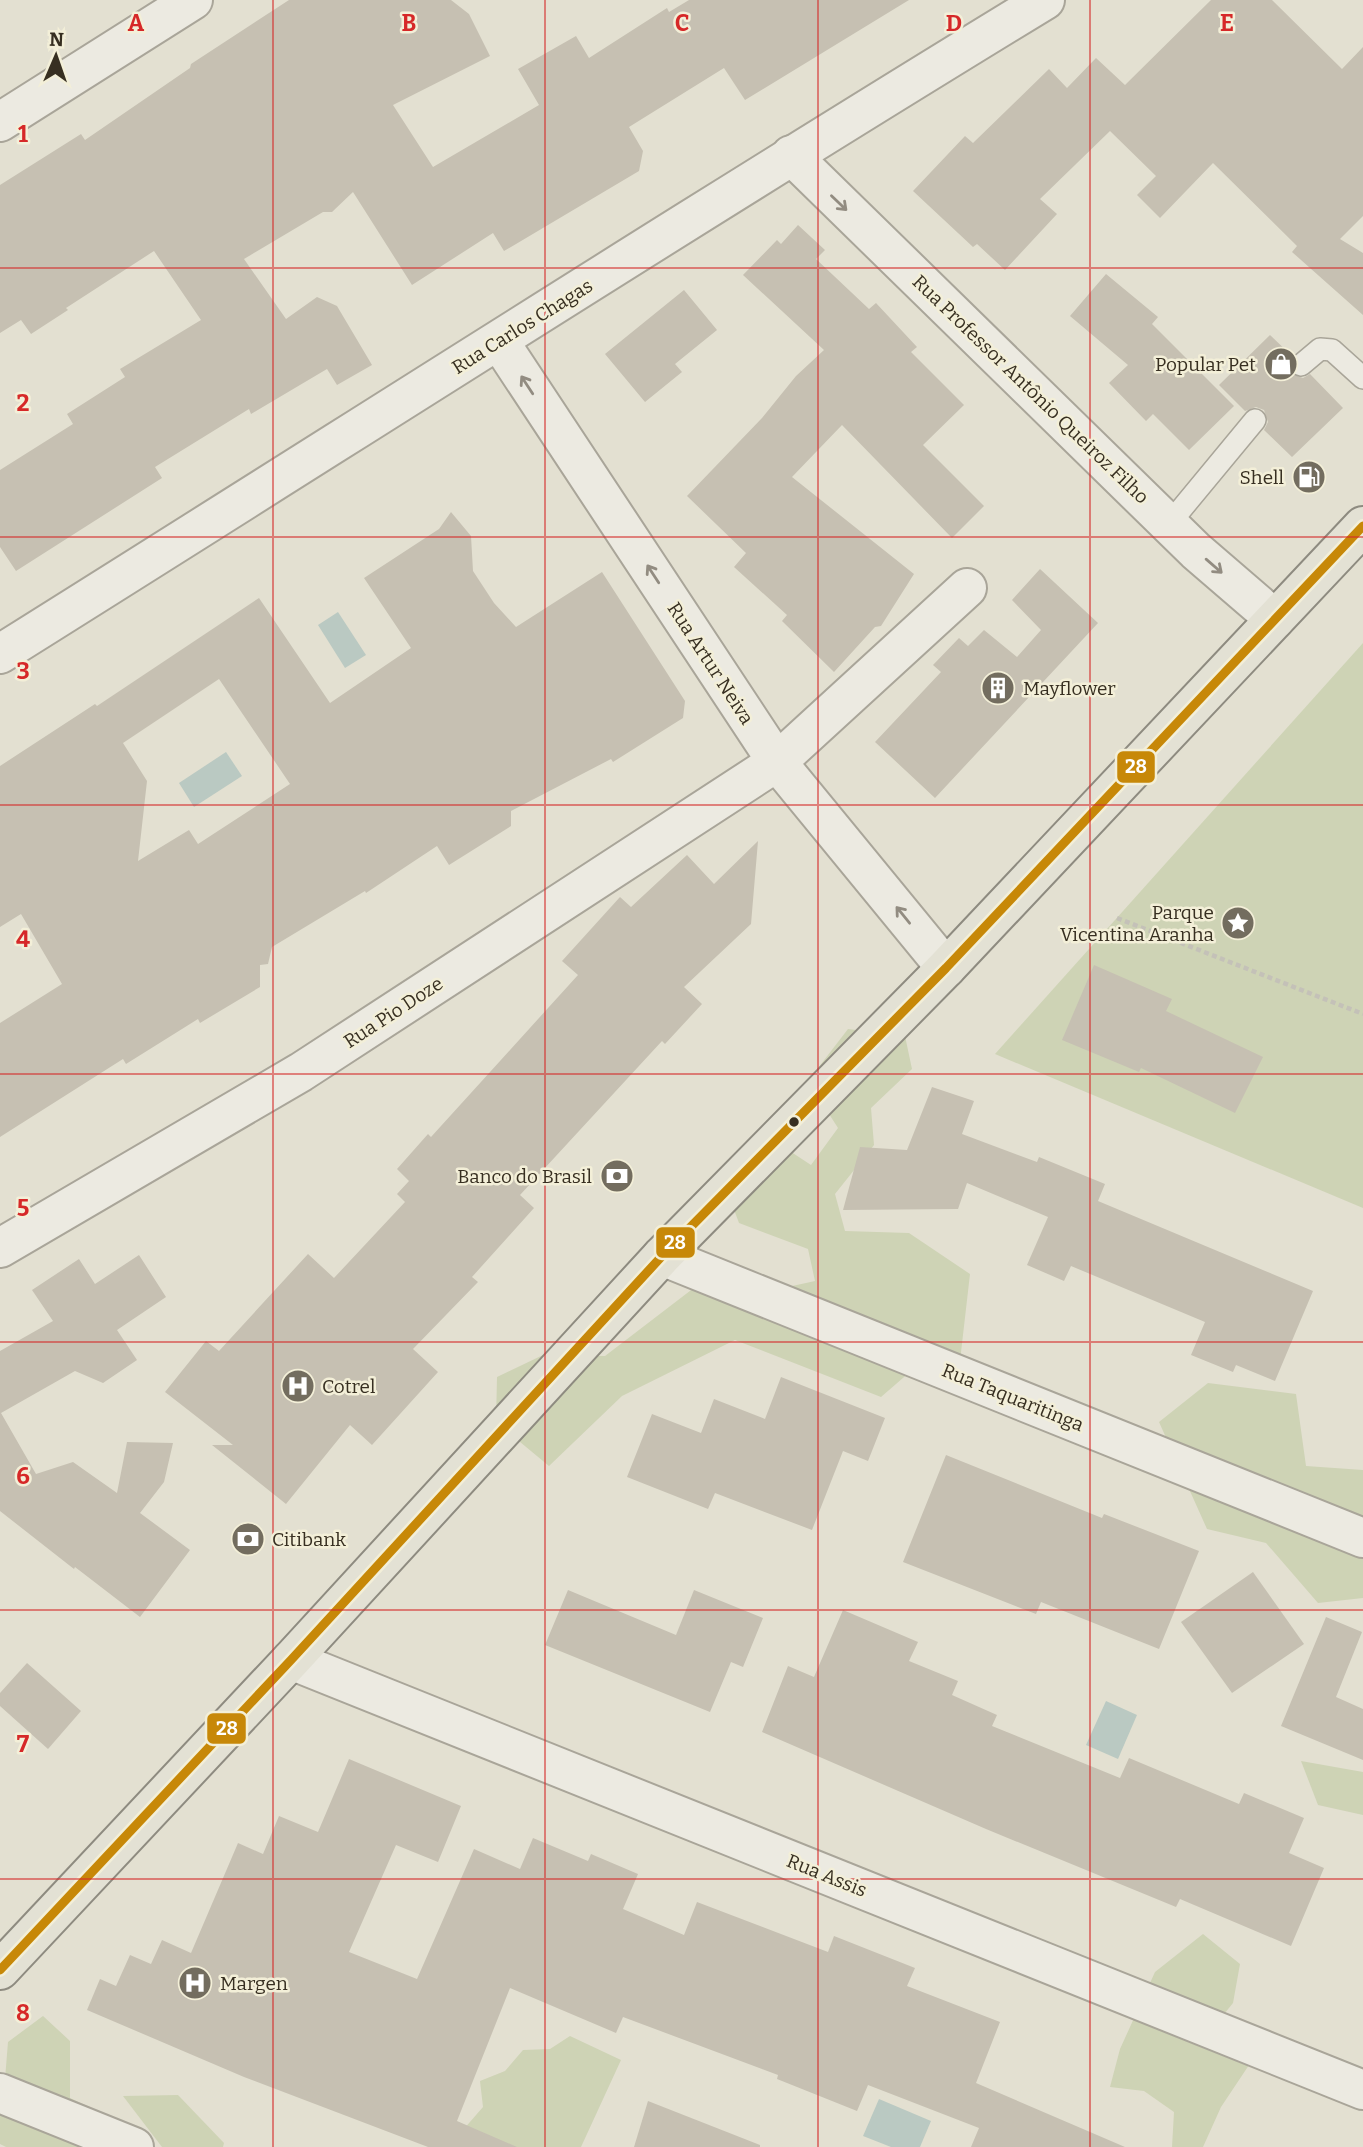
<svg xmlns="http://www.w3.org/2000/svg" width="1363" height="2147" font-family="Bitter,serif">
<rect width="100%" height="100%" fill="#e3e0d1"/>
<g fill="#ced3b5">
<path d="M1363,643v565l-368,-154z"/>
<path d="M848,1029l57,7 7,33 -41,39 3,37 -39,49 10,37 64,2 61,41 -10,87 -34,-3 -45,39 -146,-57 -113,56 -73,70 -53,-44 1,-45 46,-22 62,1 94,-72 66,8 50,-11 -7,-32 -69,-26 -18,-48 46,-39 44,29 27,-37 -30,-47z"/>
<path d="M1208,1383l88,11 10,72 57,4v128l-45,5 -52,-60 -59,-14 -48,-107z"/>
<path d="M1301,1761l62,11v43l-45,-10z"/>
<path d="M1203,1934l37,30 -7,39 -26,32 44,27 -30,45 -18,40h-31l2,-35 -30,-21 -34,-4 10,-38 35,-77z"/>
<path d="M43,2016l27,25v57l28,13 24,36h-116l-6,-3v-72l5,7 3,-37z"/>
<path d="M570,2036l51,24 -40,87h-123l-2,-9 27,-31 -3,-26 25,-10 18,-21 27,-1z"/>
<path d="M178,2095l46,48 -1,4h-61l-39,-51z"/>
</g>
<g fill="#bac9c2">
<path d="M338,612l28,43 -21,13 -27,-43z"/>
<path d="M226,752l16,24 -48,31 -15,-24z"/>
<path d="M1106,1701l31,14 -19,44 -32,-14z"/>
<path d="M879,2099l52,22 -11,26h-29l-28,-11z"/>
</g>
<g fill="#c6c0b2" fill-rule="evenodd">
<path d="M289,0h162l18,14 21,42 -97,49 40,62 106,-62 -21,-36 58,-33 13,22 78,-50 2,4 20,-12h220l-164,100 -21,-32 -95,59 14,24 -4,20 -135,80 -11,-18 -81,52 -59,-93 -21,20h-9l-79,47 42,60 31,-22 20,9 35,59 -35,20 -10,-16 -76,45 -2,-5 -94,58 7,11 -146,93 -16,-24v-77l73,-46 -6,-10 58,-37 -5,-8 81,-49 -47,-69 -88,57 2,2 -37,24 -10,-14 -21,13v-148l81,-51 4,6 105,-72 1,-4z"/>
<path d="M1211,0h61l70,69 21,-22v169l-23,23 23,14v62l-71,-63 5,-6 -84,-83 -53,55 -23,-23 19,-19 -46,-45 -70,68 17,15 -52,56 -28,-26 -4,3 -60,-56 52,-55 8,7 76,-74 18,19 29,-30 29,27z"/>
<path d="M798,225l27,25 -9,9 53,50 7,-6 41,44 -6,5 53,53 -41,40 61,61 -32,32 -110,-113 -50,52 122,97 -33,52 -6,1 -41,45 -52,-51 5,-6 -53,-48 12,-14 -59,-57 75,-78 34,-42 28,-26 -81,-75 34,-35 4,4z"/>
<path d="M1106,274l52,43 -6,7 82,82 -45,44 -36,-36 -7,7 -37,-38 19,-18 -58,-49z"/>
<path d="M684,290l33,40 -42,34 7,8 -37,30 -40,-48z"/>
<path d="M1270,335l22,21 -4,11 3,7 12,4 7,-4 33,34 -51,49 -28,-27 4,-8 -4,-12 -8,-3 -11,4 -26,-26z"/>
<path d="M451,512l20,24 2,35 21,32 22,24 86,-55 83,129 -2,17 -70,44 -2,-3 -100,52v15l-62,39 -12,-19 -71,47 -1,-2 -93,56 -4,17 -8,1v22l-60,36 -2,-4 -72,45 -3,-5 -123,78v-114l62,-39 -41,-70 -21,13v-161l95,-62 2,2 162,-108 71,105 81,-55 -47,-70 75,-49zM219,679l71,105 -92,60 -9,-14 -51,31 9,-80 -24,-38z"/>
<path d="M1040,569l58,54 -163,175 -60,-56 66,-70 -8,-7 26,-27 9,8 16,-16 33,27 24,-27 -29,-30z"/>
<path d="M758,841l-7,83 -67,63 18,17 -37,40 -3,-3 -142,154 14,13 -62,69 6,5 -65,67 25,23 -66,73 -22,-20 -64,79 -74,-59h21l-68,-53 41,-51 13,10 89,-97 26,24 71,-76 -8,-8 12,-13 -12,-12 31,-35 3,3 147,-162 -16,-14 58,-64 11,10 56,-52 27,29z"/>
<path d="M1094,965l78,34 -6,12 97,46 -28,56 -94,-45 -2,4 -77,-32z"/>
<path d="M932,1087l42,14 -12,33 75,28 2,-5 66,27 -7,17 215,90 -38,90 -39,-16 -3,7 -42,-17 14,-33 -134,-56 -7,15 -37,-16 21,-48 -81,-34 -9,26 -115,1 17,-63 47,3z"/>
<path d="M139,1255l27,42 -49,33 20,30 -34,23 -28,-12 -74,42 35,61 37,-12 44,31 10,-51 46,1 -9,39 -24,31 50,37 -50,67 -65,-50 -1,2 -74,-58v-160l53,-30 -21,-31 47,-31 16,25z"/>
<path d="M781,1377l104,41 -17,43 -25,-10 -31,79 -97,-37 -7,16 -81,-32 25,-63 49,19 13,-34 51,20z"/>
<path d="M946,1455l156,63 2,-4 95,37 -40,98 -118,-47 -5,12 -133,-52z"/>
<path d="M1253,1572l51,72 -72,49 -51,-71z"/>
<path d="M568,1590l108,45 18,-45 69,28 -20,49 -12,-5 -21,50 -165,-67z"/>
<path d="M843,1610l75,32 -9,19 49,20 -6,14 45,20 -5,11 128,52 9,-20 110,46 5,-11 60,25 -15,35 35,15 -33,78 -111,-47 -4,8 -190,-78 -224,-97 26,-66 26,11z"/>
<path d="M1326,1617l36,15 -26,65 27,12v51l-82,-34z"/>
<path d="M27,1663l54,48 -33,38 -48,-43v-13z"/>
<path d="M349,1759l112,47 -23,56 -42,-17 -47,107 68,27 57,-130 46,20 13,-31 55,23 3,-7 47,20 -15,35 61,26 13,-33 131,50 6,-16 81,32 -8,18 93,36 -24,61 149,64h-154l8,-19 -111,-43 -11,26 -80,-32 1,-4 -155,-58 -7,16 -106,-45 -53,133 60,26h-89l-184,-70 -157,-67 13,-31 16,7 14,-31 21,9 11,-24 29,13 47,-110 25,11 16,-38 39,16z"/>
<path d="M648,2101l112,44v2h-126z"/>
</g>
<g fill="none" stroke-linecap="round" stroke-linejoin="round">
<defs>
<g id="lane">
<path d="M1301,365l19,-16 12,1 31,28"/>
<path d="M1169,524l86,-104"/>
</g>
<g id="street">
<path d="M0,122l193,-122"/>
<path d="M791,155l405,396 79,68"/>
<path d="M499,341l278,421 169,206"/>
<path d="M0,654c348,-218 694,-440 1045,-654"/>
<path d="M0,1248l301,-176 476,-310 190,-174"/>
<path d="M662,1256l701,282"/>
<path d="M291,1660l1072,430"/>
<path d="M0,2093l134,54"/>
</g>
<path id="primary" d="M0,1970l291,-310 371,-404 284,-288 417,-442"/>
</defs>
<use href="#lane" stroke="#a9a599" stroke-width="24"/>
<use href="#street" stroke="#a9a599" stroke-width="42"/>
<use href="#primary" stroke="#8e8b80" stroke-width="42"/>
<path stroke="#c4c1b8" stroke-width="4.5" stroke-dasharray="5 3.5" stroke-linecap="butt" d="M1117,918l246,96"/>
<use href="#lane" stroke="#eceae1" stroke-width="21"/>
<use href="#street" stroke="#eceae1" stroke-width="38"/>
<use href="#primary" stroke="#e3e1d4" stroke-width="38"/>
<defs>
<path id="bus-1" d="M0,1970l291,-310 371,-404 284,-288 417,-442"/>
</defs>
<use href="#bus-1" stroke="#f3efd8" stroke-width="14"/>
<use href="#bus-1" stroke="#c78808" stroke-width="9"/>
</g>
<defs><path id="oneway-shaft" d="M-6 0H5M1.5-3L5.5 0L1.5 3" fill="none" stroke-width="1.6" stroke-linecap="round" stroke-linejoin="round" transform="scale(1.75)"/></defs>
<g stroke="#928c81">
<use href="#oneway-shaft" transform="translate(839 203) rotate(44)"/>
<use href="#oneway-shaft" transform="translate(527 385) rotate(-123)"/>
<use href="#oneway-shaft" transform="translate(1214 566) rotate(41)"/>
<use href="#oneway-shaft" transform="translate(653 574) rotate(-123)"/>
<use href="#oneway-shaft" transform="translate(903 915) rotate(-129)"/>
</g>
<path fill="none" stroke="#d62828" stroke-width="2" stroke-opacity="0.55" d="M273,0v2147M545,0v2147M818,0v2147M1090,0v2147M0,268h1363M0,537h1363M0,805h1363M0,1074h1363M0,1342h1363M0,1610h1363M0,1879h1363"/>
<defs>
<symbol id="shop-disc" viewBox="-11 -11 22 22"><circle r="9.5" fill="#736d5f" stroke="#f3efd8"/><path d="M-5-2.5h2.3a2.7 3.5 0 0 1 5.4 0H5L5.5 6h-11ZM-1.5-2.5h3a1.5 2.3 0 0 0-3 0Z" fill="#fff"/></symbol>
<symbol id="fuel-disc" viewBox="-11 -11 22 22"><circle r="9.5" fill="#736d5f" stroke="#f3efd8"/><path d="M-5.5-6h7V0h2V4h1.3V-2.5L3-4.5l.8-.8L6-3V5H2.5V1h-1V6h-7ZM-4.2-4.7v3.2H.2V-4.7Z" fill="#fff"/></symbol>
<symbol id="building-disc" viewBox="-11 -11 22 22"><circle r="9.5" fill="#736d5f" stroke="#f3efd8"/><path d="M-4-6H4V6H1V3H-1V6H-4ZM-2.5-4.3h1.7v1.8h-1.7ZM.8-4.3h1.7v1.8H.8ZM-2.5-1h1.7V.8h-1.7ZM.8-1h1.7V.8H.8Z" fill="#fff"/></symbol>
<symbol id="sight-disc" viewBox="-11 -11 22 22"><circle r="9.5" fill="#736d5f" stroke="#f3efd8"/><path d="M0-6L1.8-2.2L6-1.7L2.9 1.2L3.7 5.4L0 3.3L-3.7 5.4L-2.9 1.2L-6-1.7L-1.8-2.2Z" fill="#fff"/></symbol>
<symbol id="bank-disc" viewBox="-11 -11 22 22"><circle r="9.5" fill="#736d5f" stroke="#f3efd8"/><path d="M-6-4H6V4H-6ZM0-2.3a2.3 2.3 0 1 0 0 4.6a2.3 2.3 0 1 0 0-4.6Z" fill="#fff"/></symbol>
<symbol id="hospital-disc" viewBox="-11 -11 22 22"><circle r="9.5" fill="#736d5f" stroke="#f3efd8"/><path d="M-5-5h3v3.5h4V-5h3V5h-3V1.5h-4V5h-3Z" fill="#fff"/></symbol>
</defs>
<g fill-rule="evenodd">
<use href="#shop-disc" x="1262" y="345" width="38" height="38"/>
<use href="#fuel-disc" x="1290" y="458" width="38" height="38"/>
<use href="#building-disc" x="979" y="669" width="38" height="38"/>
<use href="#sight-disc" x="1219" y="904" width="38" height="38"/>
<use href="#bank-disc" x="598" y="1157" width="38" height="38"/>
<use href="#hospital-disc" x="279" y="1367" width="38" height="38"/>
<use href="#bank-disc" x="229" y="1520" width="38" height="38"/>
<use href="#hospital-disc" x="176" y="1964" width="38" height="38"/>
</g>
<circle fill="#372f21" stroke="#f3efd8" stroke-width="2.5" cx="794" cy="1122" r="6"/>
<g text-anchor="middle" stroke-width="5" stroke-linejoin="round" paint-order="stroke">
<g font-size="19" fill="#372f21" stroke="#f3efd8">
<text transform="translate(522 326) rotate(-32)" y="7">Rua Carlos Chagas</text>
<text transform="translate(1031 389) rotate(44)" y="7">Rua Professor Antônio Queiroz Filho</text>
<text transform="translate(711 663) rotate(57)" y="7">Rua Artur Neiva</text>
<text transform="translate(393 1012) rotate(-33)" y="7">Rua Pio Doze</text>
<text transform="translate(1013 1397) rotate(22)" y="7">Rua Taquaritinga</text>
<text transform="translate(827 1875) rotate(22)" y="7">Rua Assis</text>
</g>
<g font-size="19" fill="#372f21" stroke="#f3efd8" text-anchor="end">
<text x="1256" y="371">Popular Pet</text>
<text x="1284" y="484">Shell</text>
<text x="1023" y="695" text-anchor="start">Mayflower</text>
<text x="1214" y="919">Parque<tspan x="1214" dy="22">Vicentina Aranha</tspan></text>
<text x="592" y="1183">Banco do Brasil</text>
<text x="322" y="1393" text-anchor="start">Cotrel</text>
<text x="272" y="1546" text-anchor="start">Citibank</text>
<text x="220" y="1990" text-anchor="start">Margen</text>
</g>
</g>
<g font-size="23" text-anchor="middle" font-weight="bold" fill="#d62828" stroke="#f3efd8" stroke-width="5" stroke-linejoin="round" paint-order="stroke">
<text x="136" y="31">A</text>
<text x="409" y="31">B</text>
<text x="682" y="31">C</text>
<text x="954" y="31">D</text>
<text x="1227" y="31">E</text>
<text x="23" y="142">1</text>
<text x="23" y="411">2</text>
<text x="23" y="679">3</text>
<text x="23" y="947">4</text>
<text x="23" y="1216">5</text>
<text x="23" y="1484">6</text>
<text x="23" y="1752">7</text>
<text x="23" y="2021">8</text>
</g>
<g stroke="#f3efd8" stroke-width="2.5">
<rect x="1116" y="750" width="40" height="34" rx="7" fill="#c78808"/>
<rect x="655" y="1226" width="41" height="33" rx="7" fill="#c78808"/>
<rect x="206" y="1712" width="41" height="33" rx="7" fill="#c78808"/>
</g>
<g font-size="19" text-anchor="middle" font-weight="bold" fill="#fff">
<text x="1136" y="773">28</text>
<text x="675" y="1249">28</text>
<text x="227" y="1735">28</text>
</g>
<g transform="translate(56 56) rotate(2)" stroke="#f3efd8" stroke-width="5" paint-order="stroke">
<path d="M0-5L12 26L0 18L-12 26Z" fill="#372f21"/>
<text y="-10" font-size="19" font-weight="bold" text-anchor="middle" fill="#372f21">N</text>
</g>
</svg>
